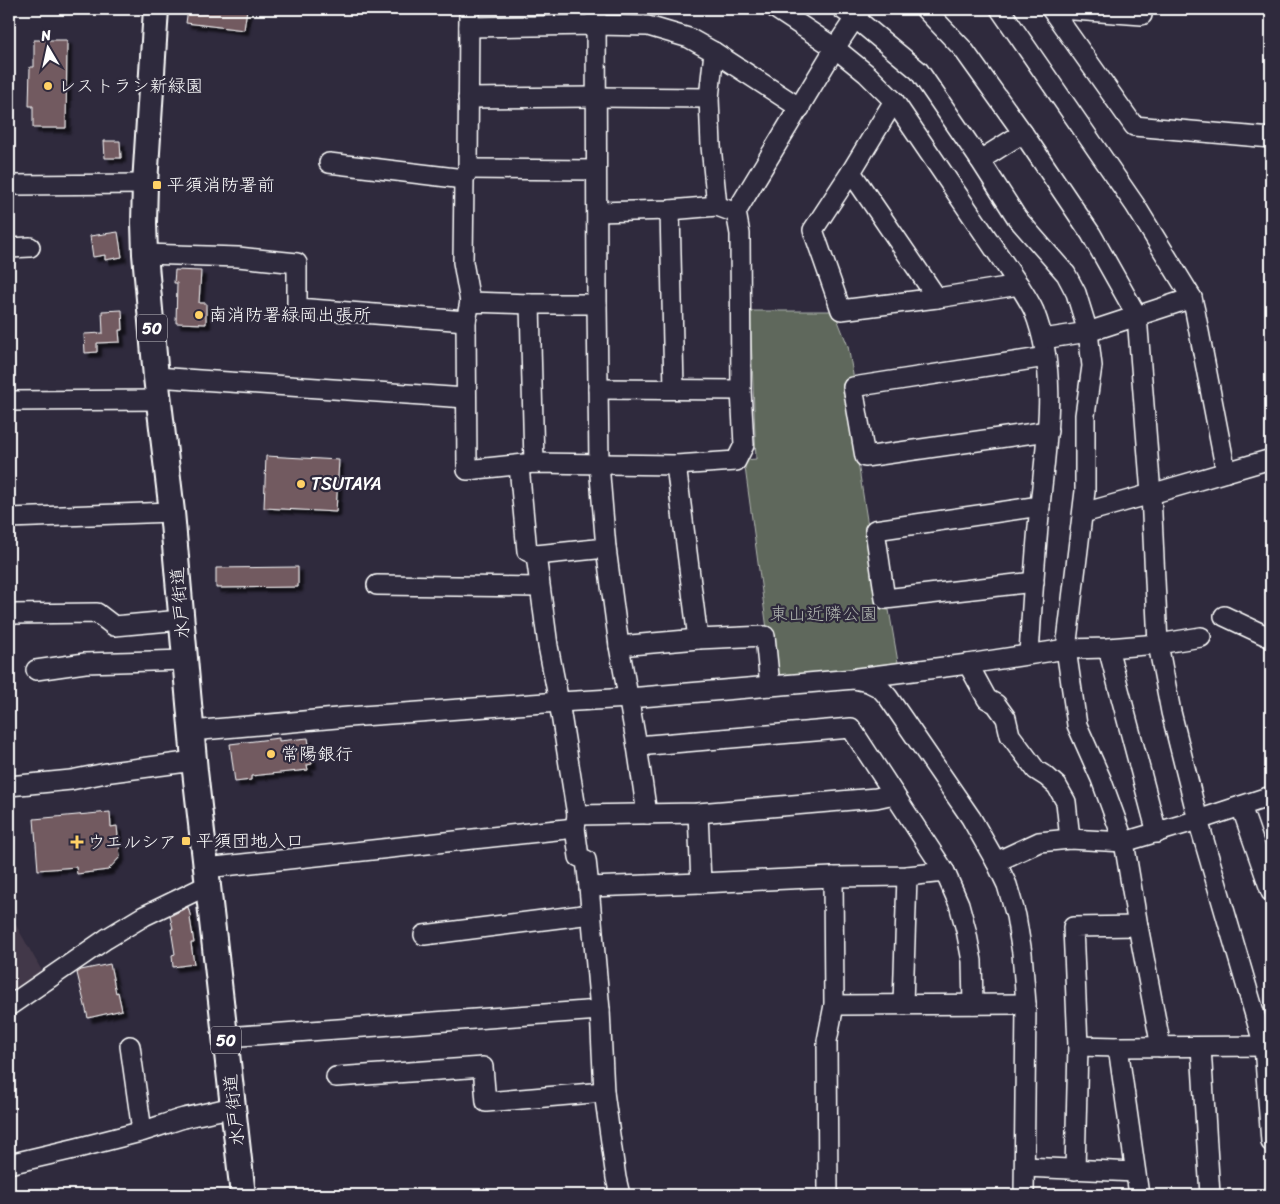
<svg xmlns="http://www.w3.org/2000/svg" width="1280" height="1204" font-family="Sriracha,'Klee One',sans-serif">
<defs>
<filter id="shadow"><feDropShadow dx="4.5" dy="4.5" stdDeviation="1" flood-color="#0009"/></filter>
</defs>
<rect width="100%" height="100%" fill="#2f2a3d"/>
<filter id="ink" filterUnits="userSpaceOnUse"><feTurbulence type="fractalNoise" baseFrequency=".02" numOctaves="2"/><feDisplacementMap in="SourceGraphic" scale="10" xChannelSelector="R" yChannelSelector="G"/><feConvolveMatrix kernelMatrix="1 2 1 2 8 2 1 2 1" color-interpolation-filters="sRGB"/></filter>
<g filter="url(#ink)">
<path fill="#433848" d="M9,913l33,58 -33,22z"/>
<path fill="#5f685c" stroke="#afb4ae" d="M750,311h84l14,35 6,34h-9l36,229 8,1 10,58 -115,10 -6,-5 -11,-44 -23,-169 12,-1z"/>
<g fill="#725a61" stroke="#fff" filter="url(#shadow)">
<path d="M188,9h59l-3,21 -58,-7z"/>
<path d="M34,40h33l-1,88h-33v-22h-4l1,-39h4z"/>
<path d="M104,141h16l1,17h-16z"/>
<path d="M118,232l4,25 -17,3v-5l-12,2 -3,-21z"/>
<path d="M175,270l26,1 -2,32h7v21l-30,-1 1,-40h-3z"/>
<path d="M122,310l1,20h-4l1,12 -23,1v9l-12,1 -1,-19 19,-1 -1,-22z"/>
<path d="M266,456l73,4 -3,52 -72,-4z"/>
<path d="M298,567v20l-82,1v-20z"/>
<path d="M279,738v3l29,-3 4,26 -5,1 1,5 -57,6v4l-16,2 -5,-38z"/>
<path d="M110,812l1,15 6,-1 3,31 -12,13 -31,4 -1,-7 -38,3 -4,-51z"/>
<path d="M188,907l3,11h-1l4,25h-3l3,21 -21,3 -1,-12 3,-1 -4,-25h2l-3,-13z"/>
<path d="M110,964l6,29 2,-1 4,18 -34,8 -11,-45 4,-3z"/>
</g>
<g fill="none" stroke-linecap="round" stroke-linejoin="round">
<defs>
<g id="minor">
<path d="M469,9l-1,160 -4,10 -1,83 7,40"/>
<path d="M596,9l1,295 2,160 7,84 13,98 18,100 10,68"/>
<path d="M776,9l59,39 32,26 27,27 125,184c5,8 11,17 15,26 25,63 12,131 6,195 -5,49 -8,99 -11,148"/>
<path d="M842,9l13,9 64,53 61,89 37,58 49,56 10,19 12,39 4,34 -7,49v76l-19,158 11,76 24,54 23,63 14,84 23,121"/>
<path d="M925,9l38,40 60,84 68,101 46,82 14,178 7,150 13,68 27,108 66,226 7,96"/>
<path d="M1000,9l135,196 57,93 3,13 31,161"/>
<path d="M1051,9l83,117 137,12"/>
<path d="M1060,9l82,6"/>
<path d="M469,27l126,-2 53,1 41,12 25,14 86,56"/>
<path d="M714,52l-5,46 2,48 6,60"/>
<path d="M468,98l127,-1 114,1"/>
<path d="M894,101l-43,71 -38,58 28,80 96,-12"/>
<path d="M980,160l43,-27"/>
<path d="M329,163l135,16"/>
<path d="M468,169l128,1"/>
<path d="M851,172l86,126 82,-13"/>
<path d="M9,185l136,-1"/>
<path d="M670,210l4,179"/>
<path d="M597,212l73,-2 47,-4 11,4"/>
<path d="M9,248l21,-1"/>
<path d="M145,254l93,3 59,6v45l169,13"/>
<path d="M530,304l4,159"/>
<path d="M597,304h-67l-60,-2 -4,19 1,149 67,-7 142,2 60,-4 8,-16 -3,-55 -1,-156 -4,-22 99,-164 26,-39"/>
<path d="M1043,339l45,-7 104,-34"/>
<path d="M1046,357l-193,30 12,70 183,-26"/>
<path d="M156,377l310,21"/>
<path d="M598,389l143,1"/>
<path d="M9,401l150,-1"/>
<path d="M676,465l22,174"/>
<path d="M519,466l8,85 9,4 70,-7"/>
<path d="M1083,513l68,-19 120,-35"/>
<path d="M9,518l163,-6"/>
<path d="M536,555l12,91 11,56 18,113 -2,13 4,29 7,3 3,27 11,123 4,82 12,86 4,17"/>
<path d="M1034,582l-149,17 -10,-69 165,-24"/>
<path d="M377,585l162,2"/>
<path d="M10,614l87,-1 17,13 67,-6"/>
<path d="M1224,616l47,22"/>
<path d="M619,646l79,-7 67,-3 5,50"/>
<path d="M1108,648l49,185"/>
<path d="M968,664l19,35 9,5 10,14 4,17 26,35 11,7 10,9 9,16 4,37"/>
<path d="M36,670l49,-7 100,-3"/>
<path d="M857,678l111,-14 98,-15 42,-1 50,-4 43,-7"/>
<path d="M191,731l157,-14 211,-15 70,-4 225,-19 14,3 12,6 8,9 83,121 25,44 11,23 9,31 6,37 4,51 -2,191"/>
<path d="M637,746l214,-18 94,144 14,32 7,26 6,31 1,43"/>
<path d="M9,786l62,-6 40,-8 83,-11"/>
<path d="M1241,806l30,86"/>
<path d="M698,813l3,70"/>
<path d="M577,815l121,-2 178,-15 18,-4"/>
<path d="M996,862l43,-20 31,-3 54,3 74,-22 73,-24"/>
<path d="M206,868l369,-40"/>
<path d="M589,887l112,-4 132,-6 74,-1 38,-4"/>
<path d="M424,935l167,-21"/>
<path d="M903,1004l4,-128"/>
<path d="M834,1005l192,-1"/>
<path d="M9,1006l97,-67 38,-23 64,-31"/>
<path d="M226,1037l374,-27"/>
<path d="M130,1046l12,85"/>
<path d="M1078,1046l40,1 153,-1"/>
<path d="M1118,1047l21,148"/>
<path d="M1201,1047l9,148"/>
<path d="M336,1077l147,-10 3,35 118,-10"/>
<path d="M9,1164c45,-10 90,-21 135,-33 13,-4 26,-9 40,-13 16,-4 33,-7 49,-11"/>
<path d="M1025,1167l110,5"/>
<path d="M1075,1170l3,-124 -5,-119 65,-1"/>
<path d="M828,1195l-1,-154 7,-36 -1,-128"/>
</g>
<path id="major" d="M156,9l-11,175 -1,39 1,31 11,123 16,135 23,259 48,424"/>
</defs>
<use href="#minor" stroke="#fff" stroke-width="22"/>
<use href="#major" stroke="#fff" stroke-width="28"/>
<use href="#minor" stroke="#2f2a3d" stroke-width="19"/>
<use href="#major" stroke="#2f2a3d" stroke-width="24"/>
</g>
</g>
<g fill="#ffd166" stroke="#2f2a3d" stroke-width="2">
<circle cx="48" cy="86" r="5"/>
<rect x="152" y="180" width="10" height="10" rx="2.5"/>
<circle cx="199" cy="315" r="5"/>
<circle cx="301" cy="484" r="5"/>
<circle cx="271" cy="754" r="5"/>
<rect x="181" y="836" width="10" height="10" rx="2.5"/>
<path d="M74.5 834.5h5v5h5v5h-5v5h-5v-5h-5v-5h5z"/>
</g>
<g text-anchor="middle" stroke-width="4.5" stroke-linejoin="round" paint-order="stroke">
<g fill="#2f2a3d" stroke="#c1bfc5" stroke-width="1">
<rect x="137" y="314.5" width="30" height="27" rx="4"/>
<rect x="211" y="1026.5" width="30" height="27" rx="4"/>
</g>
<g font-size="16" font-weight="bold" fill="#fff">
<text x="152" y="334">50</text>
<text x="226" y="1046">50</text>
</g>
<g font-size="18" fill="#fff" stroke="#2f2a3d" text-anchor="start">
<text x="58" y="92">レストラン新緑園</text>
<text x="167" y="191">平須消防署前</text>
<text x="209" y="321">南消防署緑岡出張所</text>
<text x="311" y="490">TSUTAYA</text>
<text x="281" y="760">常陽銀行</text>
<text x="196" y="847">平須団地入口</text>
<text x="87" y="848">ウエルシア</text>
</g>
<g font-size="18" fill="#fff" stroke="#2f2a3d">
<text transform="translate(180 603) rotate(-95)" y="6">水戸街道</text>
<text transform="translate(234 1110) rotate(-96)" y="6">水戸街道</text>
</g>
<g font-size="18" fill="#afb4ae" stroke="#2f2a3d">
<text x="824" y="620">東山近隣公園</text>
</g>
</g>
<rect width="1280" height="1204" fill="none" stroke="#2f2a3d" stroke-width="30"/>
<rect x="15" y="15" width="1250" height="1174" fill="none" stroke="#fff" stroke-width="2" filter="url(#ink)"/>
<g transform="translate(48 48) rotate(351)" stroke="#2f2a3d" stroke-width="4" paint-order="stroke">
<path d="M0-4L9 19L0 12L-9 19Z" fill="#ffffff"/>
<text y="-8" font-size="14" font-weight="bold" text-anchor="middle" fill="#ffffff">N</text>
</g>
</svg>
